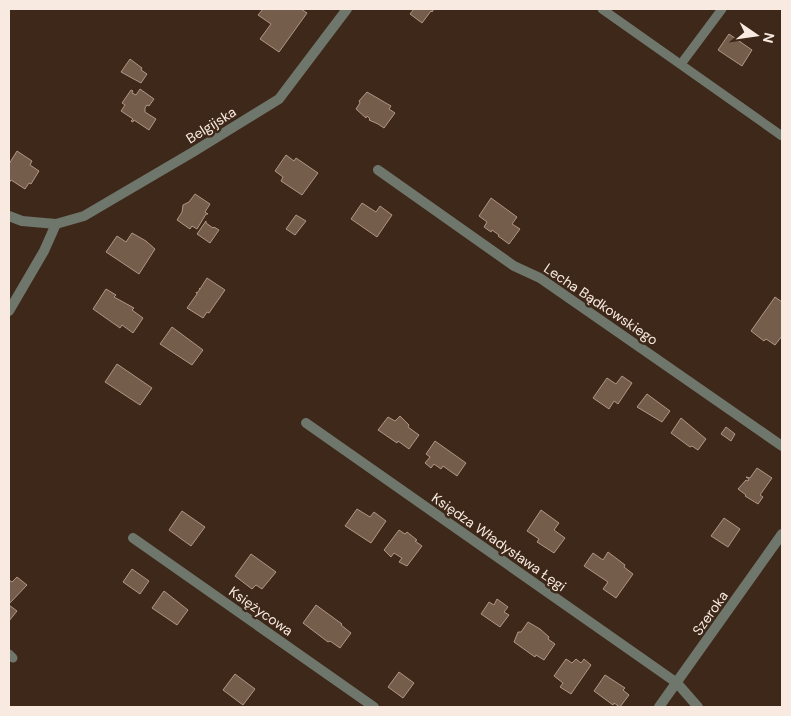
<svg xmlns="http://www.w3.org/2000/svg" width="791" height="716" font-family="'DM Sans',sans-serif">
<rect width="100%" height="100%" fill="#3d2819"/>
<g fill="#755d4c" stroke="#b19684">
<path d="M263,9h38l6,4 -28,39 -19,-13 11,-15 -13,-9z"/>
<path d="M414,9h20l-2,3 -1,-1 -9,12 -12,-9z"/>
<path d="M729,34l23,16 -10,16 -24,-16z"/>
<path d="M130,59l12,9 -1,2 6,4 -6,9 -20,-11z"/>
<path d="M140,89l14,10 -5,7 -2,-1 -2,3v4l11,7 -7,11 -15,-10 -1,2 -2,-1 2,-2 -12,-8 4,-6 -3,-2 9,-13 2,1 -1,2 4,2z"/>
<path d="M367,92l24,14 -2,3 6,4 -11,15 -6,-4 -9,-4 1,-1 -3,-3 -1,2 -10,-9 4,-6 -1,-2z"/>
<path d="M17,151l15,10 -2,4 9,6 -8,13 -2,-1 -4,6 -14,-9 -2,3v-19z"/>
<path d="M286,155l8,6 2,-3 22,15 -16,22 -21,-14 2,-4 -8,-6z"/>
<path d="M195,194l15,10 -5,8 3,2h-2l-9,15 -5,-3 -2,3 -13,-9 5,-8 1,-7 6,-3z"/>
<path d="M491,198l26,19 -5,7 8,5 -11,15 -11,-8 1,-1 -7,-5 -1,2 -7,-5 3,-5 -8,-6z"/>
<path d="M362,203l14,9 4,-6 12,9 -15,22 -26,-18z"/>
<path d="M296,215l10,6 -11,14 -9,-6z"/>
<path d="M206,221v2l7,5 1,-1 5,3 -9,13 -13,-9z"/>
<path d="M132,233l14,8 9,8 -16,25 -33,-22 11,-16 9,6z"/>
<path d="M207,278l18,12 -16,23 -2,-1 -4,6 -16,-10 10,-14 -1,-2 1,1 3,-4 -1,-1 1,1z"/>
<path d="M106,289l10,6 -2,2 20,11 -2,2 11,8 -10,15 -11,-8 -2,3 -27,-19z"/>
<path d="M775,297l7,5v34l-7,9 -9,-6 -2,2 -13,-10z"/>
<path d="M172,327l31,23 -11,15 -32,-21z"/>
<path d="M117,364l35,24 -12,17 -35,-23z"/>
<path d="M622,376l10,7 -14,21 -4,-3 -5,8 -16,-11 14,-20 9,6z"/>
<path d="M647,394l23,17 -8,11 -25,-15z"/>
<path d="M400,416l9,9 -1,2 11,8 -10,14 -11,-8 -1,2 -19,-13 10,-13 7,4z"/>
<path d="M681,418l25,21 -8,11 -6,-4 -2,1 -19,-14z"/>
<path d="M726,427l9,7 -4,7 -10,-7z"/>
<path d="M435,441l31,22 -9,13 -14,-10 -2,3 -7,-5 -3,4 -6,-5 5,-6 -4,-3z"/>
<path d="M757,468l15,10 -12,17 3,2 -5,7 -13,-8 1,-1 -8,-6 8,-9 2,1 1,-2 -3,-2 4,1z"/>
<path d="M357,509l13,8 4,-5 12,9 -15,22 -26,-17z"/>
<path d="M541,510l18,13 -5,7 11,8 -11,15 -17,-11 2,-3 -12,-8z"/>
<path d="M182,511l23,16 -14,19 -22,-16z"/>
<path d="M724,518l16,11 -12,18 -17,-11z"/>
<path d="M399,530l6,4 2,-2 10,8 -2,1 7,5 -15,20 -8,-4 3,-4 -8,-5 -3,4 -7,-7z"/>
<path d="M608,552l17,13 -1,2 9,7 -17,24 -13,-9 5,-7 -24,-16 9,-13 10,7z"/>
<path d="M251,554l25,18 -14,17 -6,-4 -4,4 -17,-13z"/>
<path d="M132,569l17,12 -9,13 -17,-12z"/>
<path d="M17,577l10,8 -18,19v-24l3,2z"/>
<path d="M164,591l24,19 -11,15 -25,-17z"/>
<path d="M497,599l11,8 -4,5 5,3 -9,12 -19,-13 8,-12 5,3z"/>
<path d="M9,605l8,6 -8,10z"/>
<path d="M316,605l26,19 -1,1 10,8 -11,15 -10,-7 -2,1 -25,-19z"/>
<path d="M528,622l12,7 9,8 -1,2 7,5 -11,16 -8,-5 -1,2 -21,-15 4,-10h3z"/>
<path d="M566,659l6,4 4,-4 5,4 3,-4 7,6 -20,29 -11,-7 3,-4 -9,-7z"/>
<path d="M399,672l15,11 -11,15 -15,-11z"/>
<path d="M235,674l20,15 -12,16 -20,-15z"/>
<path d="M605,675l20,13 -2,2 6,5 -9,12 -6,-4 -1,2 -19,-14z"/>
</g>
<g fill="none" stroke-linecap="round" stroke-linejoin="round">
<g stroke="#6f766c" stroke-width="9">
<path d="M602,9l180,127"/>
<path d="M681,64l41,-55"/>
<path d="M9,654l4,4"/>
</g>
<g stroke="#6f766c" stroke-width="10">
<path d="M378,170l136,96 26,12 242,168"/>
<path d="M9,216l13,5 34,3 28,-8 109,-64 86,-53 68,-90"/>
<path d="M9,311l35,-60 12,-27"/>
<path d="M306,423l371,260 21,24"/>
<path d="M133,538l241,169"/>
<path d="M659,707l123,-173"/>
</g>
</g>
<g text-anchor="middle" stroke-width="5" stroke-linejoin="round" paint-order="stroke">
<g font-size="14" fill="#f9eae1" stroke="#3d2819">
<text transform="translate(211 125) rotate(-32)" y="5">Belgijska</text>
<text transform="translate(601 304) rotate(34)" y="5">Lecha Bądkowskiego</text>
<text transform="translate(499 542) rotate(35)" y="5">Księdza Władysława Łęgi</text>
<text transform="translate(261 611) rotate(35)" y="5">Księżycowa</text>
<text transform="translate(710 613) rotate(-55)" y="5">Szeroka</text>
</g>
</g>
<rect width="791" height="716" fill="none" stroke="#f9eae1" stroke-width="20"/>
<g transform="translate(756 35) rotate(103)" stroke="#3d2819" stroke-width="4" paint-order="stroke">
<path d="M0-4L9 19L0 12L-9 19Z" fill="#f9eae1"/>
<text y="-8" font-size="14" font-weight="bold" text-anchor="middle" fill="#f9eae1">N</text>
</g>
</svg>
